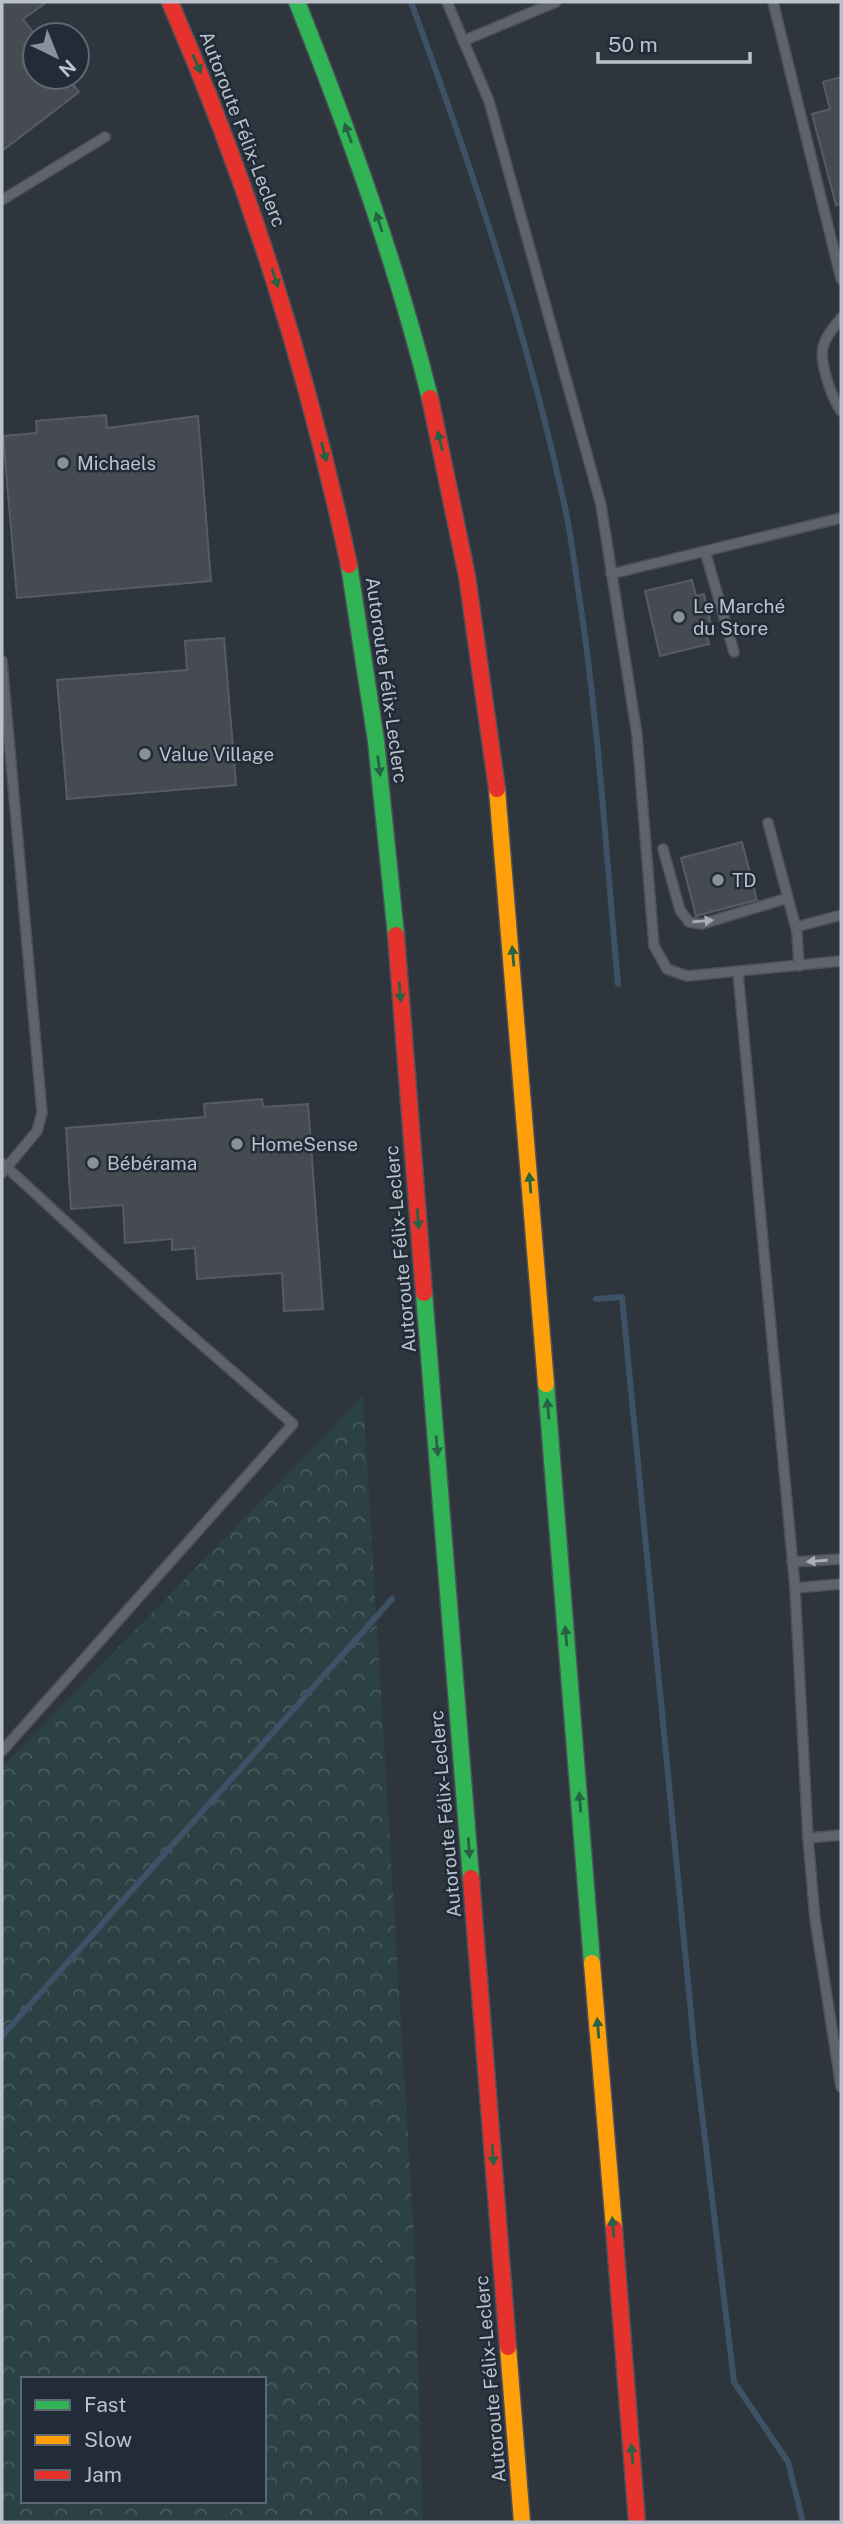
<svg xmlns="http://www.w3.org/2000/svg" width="843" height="2524" font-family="'Public Sans',sans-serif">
<defs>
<pattern id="park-crowns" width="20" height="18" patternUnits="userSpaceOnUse" patternTransform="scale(1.75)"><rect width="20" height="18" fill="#2b4143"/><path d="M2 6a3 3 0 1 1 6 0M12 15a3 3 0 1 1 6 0" fill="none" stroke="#485b5d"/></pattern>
</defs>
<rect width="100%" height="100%" fill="#2e353d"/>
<path fill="url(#park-crowns)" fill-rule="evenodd" d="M363,1396l51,841 9,285h-421v-755zM23,2379h241v122h-241z"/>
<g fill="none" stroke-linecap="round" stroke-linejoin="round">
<g stroke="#3d5167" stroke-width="6">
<path d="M411,2c62,168 119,340 156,515 5,26 8,52 12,78 20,130 27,260 39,389"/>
<path d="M596,1299l26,-2 73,758 39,327 54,80 15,60"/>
<path d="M2,2036l390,-437"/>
</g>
</g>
<g fill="#454b51" stroke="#565c64" stroke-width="2">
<path d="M2,2h45l-24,17 12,16v42h32l12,15 -77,59z"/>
<path d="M841,77v127l-5,1 -24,-91 18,-5 -7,-27z"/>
<path d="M106,415l1,13 91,-12 13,165 -194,17 -14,-162 34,-3 -1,-12z"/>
<path d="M692,580l4,16 8,-2 7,31 -6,2 4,17 -49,12 -15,-65z"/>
<path d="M224,638l12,147 -169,14 -10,-119 130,-10 -2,-29z"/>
<path d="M742,842l15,58 -61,16 -15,-58z"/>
<path d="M262,1099l1,8 45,-3 15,205 -39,2 -2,-38 -85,6 -2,-31 -23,2v-11l-47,4 -2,-38 -52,4 -5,-81 139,-11 -1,-13z"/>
</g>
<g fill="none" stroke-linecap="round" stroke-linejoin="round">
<defs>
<g id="lane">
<path d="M447,2l42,99 112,404 36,230 17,211 13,23 20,7 154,-15"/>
<path d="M773,2l68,277"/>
<path d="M463,41l93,-39"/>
<path d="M2,200l103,-63"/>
<path d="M841,318c-7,9 -15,17 -18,29 -4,14 9,52 18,64"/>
<path d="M705,551l29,101"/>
<path d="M611,574l230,-56"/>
<path d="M2,661l40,452 -5,18 -35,42"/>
<path d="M768,823l29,109 2,34"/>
<path d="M663,849l17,61 9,12 13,2 86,-26"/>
<path d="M796,927l45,-12"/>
<path d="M738,972l57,616 13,250 7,81 26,168"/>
<path d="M2,1163l160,147 131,114 -291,327"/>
<path d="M792,1562l49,-3"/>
<path d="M795,1588l46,-4"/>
<path d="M808,1838l33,-3"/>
</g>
<g id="fast">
<path d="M297,2c52,130 99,260 133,396"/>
<path d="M349,565l27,176 20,194"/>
<path d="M424,1293l47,585"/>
<path d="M546,1384l46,579"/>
</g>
<g id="slow">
<path d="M497,789l49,595"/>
<path d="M592,1963l22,265"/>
<path d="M508,2347l14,175"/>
</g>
<g id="jam">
<path d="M170,2c80,185 137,366 179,563"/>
<path d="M430,398l37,178 30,213"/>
<path d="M396,935l28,358"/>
<path d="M471,1878l37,469"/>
<path d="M614,2228l23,294"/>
</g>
</defs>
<use href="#lane" stroke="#4c5157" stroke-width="12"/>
<use href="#fast" stroke="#4b5159" stroke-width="19"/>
<use href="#slow" stroke="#4b5159" stroke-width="19"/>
<use href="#jam" stroke="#4b5159" stroke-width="19"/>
<use href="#lane" stroke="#5e646a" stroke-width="9"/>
<use href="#fast" stroke="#30b455" stroke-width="16"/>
<use href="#slow" stroke="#ff9f0a" stroke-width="16"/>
<use href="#jam" stroke="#e5322d" stroke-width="16"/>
</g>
<defs><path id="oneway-solid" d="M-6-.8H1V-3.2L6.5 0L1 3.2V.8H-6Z" transform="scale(1.75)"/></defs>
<g fill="#276244">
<use href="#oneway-solid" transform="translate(197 64) rotate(67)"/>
<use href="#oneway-solid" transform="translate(348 133) rotate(-110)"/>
<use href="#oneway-solid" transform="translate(379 222) rotate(-108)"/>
<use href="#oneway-solid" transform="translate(275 278) rotate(72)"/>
<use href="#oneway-solid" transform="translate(440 441) rotate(-103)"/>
<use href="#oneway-solid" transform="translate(324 452) rotate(76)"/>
<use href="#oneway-solid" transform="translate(379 766) rotate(83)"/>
<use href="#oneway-solid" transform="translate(513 956) rotate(-95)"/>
<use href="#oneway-solid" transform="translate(400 992) rotate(86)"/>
<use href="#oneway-solid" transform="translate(530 1183) rotate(-95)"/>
<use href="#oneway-solid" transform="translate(418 1219) rotate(86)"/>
<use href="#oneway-solid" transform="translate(548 1409) rotate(-95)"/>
<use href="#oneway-solid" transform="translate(437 1446) rotate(85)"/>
<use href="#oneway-solid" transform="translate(566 1636) rotate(-95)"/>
<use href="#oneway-solid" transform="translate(580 1802) rotate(-95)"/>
<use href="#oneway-solid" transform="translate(469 1848) rotate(86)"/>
<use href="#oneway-solid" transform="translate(598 2028) rotate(-95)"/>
<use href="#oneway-solid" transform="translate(493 2155) rotate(86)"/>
<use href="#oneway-solid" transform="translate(613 2227) rotate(-95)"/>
<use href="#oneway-solid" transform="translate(632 2454) rotate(-95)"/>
</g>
<g fill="#a7afb8">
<use href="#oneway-solid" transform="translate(703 921) rotate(-5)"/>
<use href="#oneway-solid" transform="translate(817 1561) rotate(176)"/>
</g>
<g fill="#88919a" stroke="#212c38" stroke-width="2.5">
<circle cx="63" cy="463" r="7"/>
<circle cx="679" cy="617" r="7"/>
<circle cx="145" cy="754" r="7"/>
<circle cx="718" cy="880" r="7"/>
<circle cx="237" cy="1144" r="7"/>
<circle cx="93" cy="1163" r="7"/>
</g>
<g text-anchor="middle" stroke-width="5" stroke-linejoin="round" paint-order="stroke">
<g font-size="19" fill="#b9c2cc" stroke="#212c38">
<text transform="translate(243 129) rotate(69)" y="7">Autoroute Félix-Leclerc</text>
<text transform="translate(387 680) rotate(82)" y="7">Autoroute Félix-Leclerc</text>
<text transform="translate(400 1249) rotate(-95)" y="7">Autoroute Félix-Leclerc</text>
<text transform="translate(445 1814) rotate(-95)" y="7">Autoroute Félix-Leclerc</text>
<text transform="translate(490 2379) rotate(-95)" y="7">Autoroute Félix-Leclerc</text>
</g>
<g font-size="19" fill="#b9c2cc" stroke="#212c38" text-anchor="start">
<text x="77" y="470">Michaels</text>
<text x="693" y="613">Le Marché<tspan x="693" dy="22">du Store</tspan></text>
<text x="159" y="761">Value Village</text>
<text x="732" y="887">TD</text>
<text x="251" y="1151">HomeSense</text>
<text x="107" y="1170">Bébérama</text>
</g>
</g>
<rect width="843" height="2524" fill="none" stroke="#b9c2cc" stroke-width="7"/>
<rect x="21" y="2377" width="245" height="126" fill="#212c38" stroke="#5e6873" stroke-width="2"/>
<rect x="35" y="2400" width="35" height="10" fill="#30b455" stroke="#5e6873" stroke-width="2"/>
<text x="84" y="2412" font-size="21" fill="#b9c2cc">Fast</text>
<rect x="35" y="2435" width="35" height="10" fill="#ff9f0a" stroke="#5e6873" stroke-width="2"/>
<text x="84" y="2447" font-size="21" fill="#b9c2cc">Slow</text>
<rect x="35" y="2470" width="35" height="10" fill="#e5322d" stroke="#5e6873" stroke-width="2"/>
<text x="84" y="2482" font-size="21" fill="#b9c2cc">Jam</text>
<g transform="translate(56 56) rotate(137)"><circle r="33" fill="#212c38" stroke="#5e6873" stroke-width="2"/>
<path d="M0-5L12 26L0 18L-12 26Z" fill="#88919a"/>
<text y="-10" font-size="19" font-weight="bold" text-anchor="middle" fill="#b9c2cc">N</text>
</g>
<path d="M598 52v10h152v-10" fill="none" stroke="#b9c2cc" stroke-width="3.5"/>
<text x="608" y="52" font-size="21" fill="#b9c2cc" stroke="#212c38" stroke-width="5" paint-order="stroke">50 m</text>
</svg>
